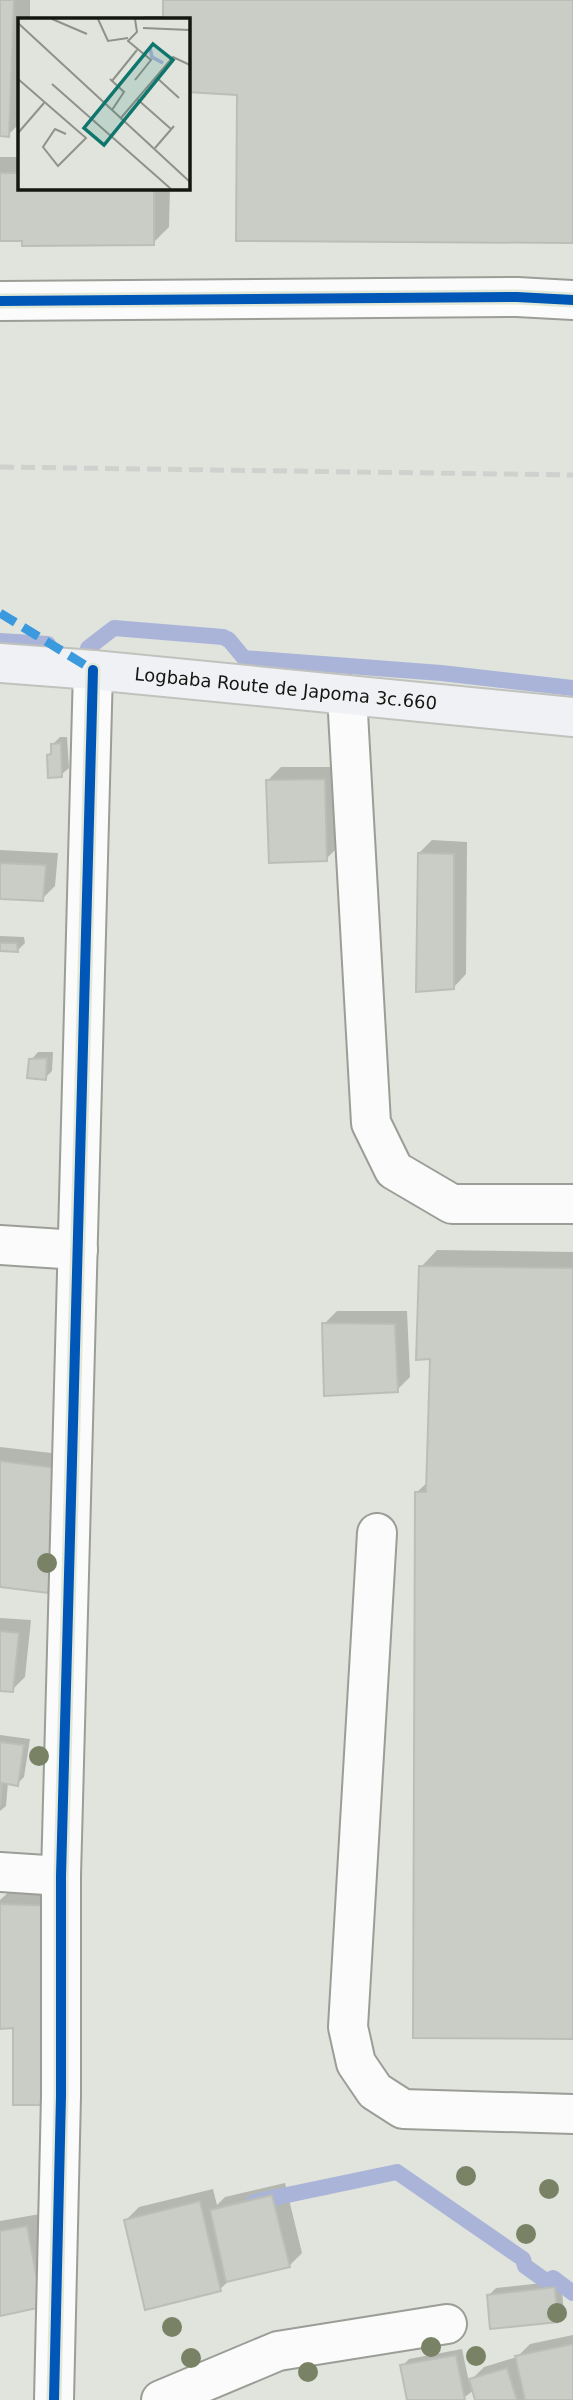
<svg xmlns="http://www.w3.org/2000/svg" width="573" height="2400" font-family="'DejaVu Sans',sans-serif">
<rect width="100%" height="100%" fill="#e1e4dc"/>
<g fill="#0003">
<path d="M0,0h30v19h-11v105l-11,11h-8z"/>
<path d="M165,0h408v241l-334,-148 -52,-74h-46l3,-3h20z"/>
<path d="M0,157h19v30h151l-1,40 -16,16 -153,-4z"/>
<path d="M60,737h7l2,31 -8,7 -13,-19 5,-5v-7z"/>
<path d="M281,767h57l1,79 -13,13 -59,-78z"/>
<path d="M432,840l35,2 -1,132 -13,14 -34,-135z"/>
<path d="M0,850l58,3 -3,33 -13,13 -42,-2z"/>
<path d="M0,936l24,1 1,6 -7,7h-18z"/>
<path d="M38,1052h15l-1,19 -7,7 -14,-18z"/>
<path d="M437,1250l136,2v785l-157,-544 13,-12 3,-123 -11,-91z"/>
<path d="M337,1311h70l3,66 -13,13 -73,-66z"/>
<path d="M0,1447l77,9 -16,122 -13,13 -48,-6z"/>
<path d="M0,1618l31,2 -6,57 -13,13 -12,-1z"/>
<path d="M0,1735l30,4 -6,38 -7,7 -9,-2 -2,24 -6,5z"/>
<path d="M12,1889l63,1 -61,136 -14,1v-127z"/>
<path d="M285,2183l17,70 -13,13 -59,14 -10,9 -94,-69 13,-13 74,-18 4,16 8,-8z"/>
<path d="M40,2214l14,79 -54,21v-93z"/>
<path d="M561,2281l3,32 -7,8 -68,-26 7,-7z"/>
<path d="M573,2335v65h-96l-3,-10 -13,10h-52l-7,-34 7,-7 53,-10 7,33 15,-15 33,-10 13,-13z"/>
</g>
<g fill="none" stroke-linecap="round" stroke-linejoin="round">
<g stroke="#aab4d9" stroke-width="16">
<path d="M0,641l48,3"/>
<path d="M88,648l26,-20 109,9 6,3 15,18 197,15 132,15"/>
<path d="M254,2202l143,-30 126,87 2,7 21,15 7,-3 20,15"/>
</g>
</g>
<g fill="#cacdc6" stroke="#bbbeb7" stroke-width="2">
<path d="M0,0h14l-5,137 -9,-1z"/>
<path d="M163,0h410v243l-337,-2 1,-146 -50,-3v-73h-24z"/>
<path d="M0,173h19v14h135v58l-132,1v-5h-22z"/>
<path d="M61,743l1,34 -14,1 -1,-23 4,-1v-10z"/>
<path d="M325,779l2,82 -58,2 -3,-83z"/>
<path d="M418,853l36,1v135l-38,3z"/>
<path d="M0,863l46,2 -3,36 -43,-2z"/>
<path d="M0,943h17l1,9 -18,-1z"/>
<path d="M47,1058l-1,22 -19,-2 2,-19z"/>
<path d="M419,1266l154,2v771l-160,-1 2,-546h11l4,-133 -14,1z"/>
<path d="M322,1323l73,1 3,68 -74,4z"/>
<path d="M0,1461l65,8 -17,124 -48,-6z"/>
<path d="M0,1631l19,2 -6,59 -13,-1z"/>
<path d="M0,1742l24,3 -6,41 -16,-3 -2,23z"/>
<path d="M0,1904l59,2 -1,199h-45v-77l-13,1z"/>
<path d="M272,2195l18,72 -64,15 -16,-72z"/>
<path d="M200,2201l21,90 -76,19 -21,-90z"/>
<path d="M27,2226l15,81 -42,9v-85z"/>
<path d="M555,2287l3,35 -68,7 -3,-34z"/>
<path d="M573,2344v56h-48l-10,-44z"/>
<path d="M456,2355l9,45h-58l-7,-35z"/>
<path d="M507,2368l10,32h-42l-6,-21z"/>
</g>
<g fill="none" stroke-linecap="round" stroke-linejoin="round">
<defs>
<g id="minor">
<path d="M0,301l517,-4 56,3"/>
<path d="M347,695l24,428 23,47 58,34h121"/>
<path d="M0,1245l78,5"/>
<path d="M377,1533l-29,494 8,36 19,28 28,18 170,5"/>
<path d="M0,1872l61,4"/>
<path d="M54,2400l7,-304v-220l32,-1206"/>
<path d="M161,2400l117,-49 169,-27"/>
</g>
<g id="major">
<path id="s1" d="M0,663l93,7 480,47"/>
</g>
</defs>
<use href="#minor" stroke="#9b9d97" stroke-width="42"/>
<use href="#major" stroke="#c1c2be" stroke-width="42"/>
<use href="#minor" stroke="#fafbfa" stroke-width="38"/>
<use href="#major" stroke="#eff1f4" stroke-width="38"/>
<path stroke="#d0d1ce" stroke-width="5" stroke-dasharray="14 7" stroke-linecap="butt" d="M0,467l573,8"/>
<path stroke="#3b9ade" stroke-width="9" stroke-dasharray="18 9" stroke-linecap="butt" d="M0,613l93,57"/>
<defs>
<g id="cycleway">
<path d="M0,301l517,-4 56,3"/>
<path d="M54,2400l7,-304v-220l32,-1206"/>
</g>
</defs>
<use href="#cycleway" stroke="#e2e8d8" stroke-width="15"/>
<use href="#cycleway" stroke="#0057b8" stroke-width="10"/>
</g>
<g fill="#798265">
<circle cx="47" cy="1563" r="10"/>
<circle cx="39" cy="1756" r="10"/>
<circle cx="466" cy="2176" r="10"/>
<circle cx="549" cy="2189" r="10"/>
<circle cx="526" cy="2234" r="10"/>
<circle cx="557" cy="2313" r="10"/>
<circle cx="172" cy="2327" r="10"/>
<circle cx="431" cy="2347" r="10"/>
<circle cx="476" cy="2356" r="10"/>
<circle cx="191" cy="2358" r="10"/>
<circle cx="308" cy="2372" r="10"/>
</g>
<g text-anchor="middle" stroke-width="5" stroke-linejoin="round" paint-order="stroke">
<g font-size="18" fill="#141611" stroke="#e2e8d8">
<text dy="6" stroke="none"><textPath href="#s1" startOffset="287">Logbaba Route de Japoma 3c.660</textPath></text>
</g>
</g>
<g transform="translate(18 18)">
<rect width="172" height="172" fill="#e1e4dc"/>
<path fill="none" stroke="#aab4d9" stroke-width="3.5" d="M132,30l2,9 11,6"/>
<path fill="none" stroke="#8f928b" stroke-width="2" d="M34,1l35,15M80,1l10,22 20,-3M117,1l2,13 -9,9 23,19 -16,20M0,5l172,159M125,10l47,2M138,59l23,21M0,61l68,59 -28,28 -15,-19 12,-18 11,5M92,61l14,13 -12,18M94,63l25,-31M34,66l119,105M119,81l34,30M102,101l53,-62 17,8M0,115l26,-30M137,130l19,-22"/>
<path fill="#0f766e" fill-opacity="0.15" stroke="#0f766e" stroke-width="3.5" d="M135,26l20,16 -69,85 -20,-17z"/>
<rect width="172" height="172" fill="none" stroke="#141611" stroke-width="3.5"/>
</g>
</svg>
